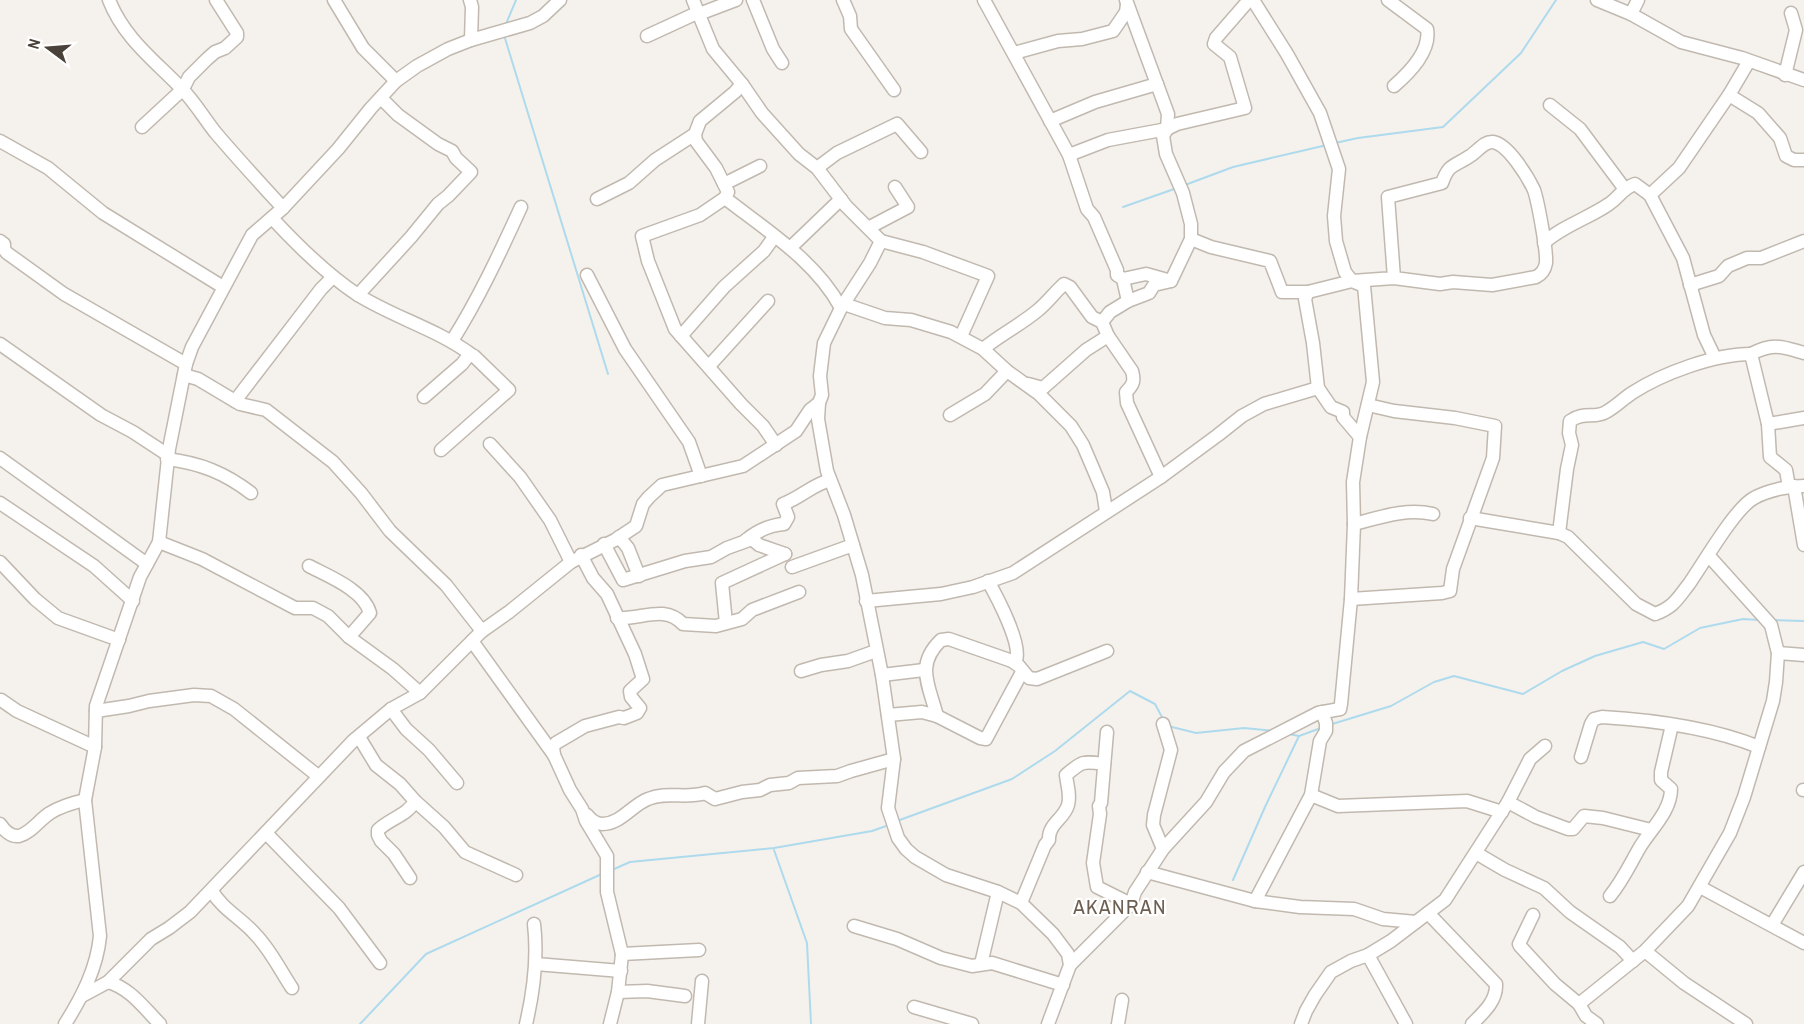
<svg xmlns="http://www.w3.org/2000/svg" width="1804" height="1024" font-family="'Archivo Narrow',sans-serif">
<rect width="100%" height="100%" fill="#f5f2ed"/>
<g fill="none" stroke-linecap="round" stroke-linejoin="round">
<g stroke="#aedaed" stroke-width="2">
<path d="M506,24l10,-24"/>
<path d="M504,35l104,339"/>
<path d="M1335,143l23,-5 85,-11 78,-74 35,-53"/>
<path d="M1185,185l48,-18 94,-22"/>
<path d="M1123,207l54,-19"/>
<path d="M1774,620l30,1"/>
<path d="M1329,725l62,-19 43,-24 20,-6 69,18 39,-23 33,-15 48,-14 21,7 36,-21 43,-9 16,1"/>
<path d="M1168,726l28,7 48,-5 31,3"/>
<path d="M1289,734l10,2 22,-8"/>
<path d="M897,821l115,-42 43,-28 75,-60 25,13 8,15"/>
<path d="M774,850l33,93 4,81"/>
<path d="M612,870l18,-8 144,-14 98,-17 17,-6"/>
<path d="M1233,880l32,-73 34,-71"/>
<path d="M360,1024l66,-70 178,-81"/>
</g>
<defs>
<g id="minor">
<path d="M109,0c15,38 45,60 72,88 13,13 23,30 34,44 22,26 45,51 68,76"/>
<path d="M334,0l29,48 33,33"/>
<path d="M470,0l2,7 -1,33"/>
<path d="M693,0l20,49 29,35 20,29 37,41 18,14 29,38 35,35 -11,22 -29,45 -17,35 -4,33 2,19 -3,8 -1,16 9,52 17,44 18,60 20,100 12,84 -6,49 10,30 8,11 9,8 31,18 52,17 23,11 32,31 15,20 2,11 -22,59"/>
<path d="M753,0l20,49 9,14"/>
<path d="M843,0l7,16 1,13 43,61"/>
<path d="M984,0l85,155 18,54 7,8 23,53v5l6,4 5,22"/>
<path d="M1388,0l39,29c4,22 -17,43 -33,57"/>
<path d="M1597,0l34,14 50,28 61,16 62,22"/>
<path d="M699,14l37,-14"/>
<path d="M1631,14l7,-14"/>
<path d="M647,36l52,-24"/>
<path d="M1014,53l44,-12 24,-2 31,-8 13,-19 1,-8"/>
<path d="M1785,75l11,-45 -5,-17"/>
<path d="M1729,95l29,18 22,25 6,18 8,4h10"/>
<path d="M1550,105l30,24 44,59"/>
<path d="M1050,121l45,-19 62,-18"/>
<path d="M142,127l41,-38 6,-12 18,-18 8,-7 10,-4 12,-11v-4l-21,-33"/>
<path d="M695,134l1,7 20,27 12,24 -3,6c41,32 91,63 116,110"/>
<path d="M0,141l48,27 55,45 120,74"/>
<path d="M1069,155l39,-15 59,-11 10,-5 68,-16 -15,-51 -16,-13 2,-6 33,-38"/>
<path d="M817,168l20,-15 60,-29 24,28"/>
<path d="M724,184l36,-18"/>
<path d="M1650,195l29,-27 50,-73 20,-34"/>
<path d="M725,198l-25,17 -58,21 6,25 27,68 66,75 22,22 13,19"/>
<path d="M597,199l32,-16 26,-23 40,-26 5,-13 35,-29 7,-8"/>
<path d="M272,218c26,28 54,56 86,77 37,23 79,34 114,60"/>
<path d="M870,227l38,-20 -13,-20"/>
<path d="M1191,239l20,8 59,14 12,31h26l44,-11 42,-3 46,6 13,-2 39,3 44,-8c6,-3 9,-8 10,-14 1,-13 -8,-61 -12,-73 -6,-13 -26,-46 -41,-48 -9,-1 -15,9 -23,14 -16,11 -21,7 -28,27l-54,14 6,81"/>
<path d="M0,241l4,3v5l3,4 57,41 122,70"/>
<path d="M881,241l42,11 65,24 -26,58"/>
<path d="M1544,243c18,-17 45,-25 65,-39 11,-7 12,-15 26,-20l15,11 33,63 21,77 11,23"/>
<path d="M790,248l51,-49"/>
<path d="M587,275l38,74 64,93 12,34"/>
<path d="M1123,279l23,-5 25,7"/>
<path d="M1690,285l29,-9 9,-10 19,-8h14l43,-17"/>
<path d="M1308,292l-3,7 8,44 5,45 13,19 12,5v5l17,20"/>
<path d="M358,295l53,-58 27,-33 10,-8 23,-24 -15,-14 -4,-7 -14,-7 -40,-29 -17,-17"/>
<path d="M844,304l41,14 26,2 40,12 32,17 24,22 32,23 32,32 12,19 9,21 11,26 3,19"/>
<path d="M1102,322l8,-10 18,-11 21,-8 5,-8 17,-4 20,-42v-15l-8,-31 -17,-39 -3,-18 4,-7 1,-15 -42,-114"/>
<path d="M681,336l43,-49 40,-36 10,-14"/>
<path d="M452,341c27,-43 48,-88 69,-134"/>
<path d="M0,344l101,71 32,17 35,23"/>
<path d="M983,349c17,-14 37,-24 54,-38 10,-8 18,-19 27,-27l6,3 22,30 10,5 6,14 24,35c3,10 1,14 -6,21l1,11 34,74"/>
<path d="M1751,354c23,-12 31,-7 53,-1"/>
<path d="M709,366l59,-65"/>
<path d="M184,375l14,4 42,25 26,6 67,52 28,31 29,38 56,54 36,46"/>
<path d="M1028,384l15,4 43,-38 22,-14"/>
<path d="M424,397l38,-33 7,-9 5,1 35,34 -68,60"/>
<path d="M235,401l86,-112 12,-12"/>
<path d="M950,415l35,-21 22,-23"/>
<path d="M1768,424l36,-6"/>
<path d="M490,444l30,33 30,43 21,42"/>
<path d="M0,458l147,106"/>
<path d="M167,459c33,4 58,14 84,34"/>
<path d="M1794,486l10,59"/>
<path d="M0,503l94,63 39,35"/>
<path d="M1470,518l89,15 9,4 68,67 19,10c19,-7 22,-15 34,-30 14,-20 46,-76 65,-86 14,-8 35,-12 50,-12"/>
<path d="M1354,524c27,-7 52,-16 79,-10"/>
<path d="M1559,533l8,-64 5,-24 -3,-12 1,-12c14,-10 25,-2 36,-9 9,-5 17,-13 26,-19 31,-20 83,-39 119,-39l17,70 2,33 16,13 3,17"/>
<path d="M619,537l9,11 11,28"/>
<path d="M746,540c11,-9 24,-15 38,-16l4,-7 -5,-13c17,-6 29,-19 47,-24"/>
<path d="M159,542l43,17 93,49h18l15,8 21,21 44,32 27,24"/>
<path d="M604,544l19,36 62,-19 26,-4 16,-9 25,-9 7,6 26,9"/>
<path d="M0,562l35,37 23,19 61,22"/>
<path d="M309,566c19,10 55,24 61,47l-21,24"/>
<path d="M792,567l61,-22"/>
<path d="M988,581c9,16 34,63 28,79l-4,1"/>
<path d="M1351,599l91,-6 8,-2 3,-22 40,-111 2,-32 -40,-8 -61,-7 -26,-6"/>
<path d="M866,601l75,-7 32,-7 40,-14 148,-96 57,-42 24,-19 22,-12 54,-16"/>
<path d="M617,618c24,2 47,-14 66,6l33,2 26,-7 10,-9 47,-18"/>
<path d="M726,623l-4,-40 63,-29"/>
<path d="M472,641l82,114 16,35 12,19 4,12 21,35v36l15,62 -4,38 -8,32"/>
<path d="M1778,653l26,2"/>
<path d="M801,671l20,-6 27,-4 28,-10"/>
<path d="M882,675l42,-5"/>
<path d="M1,700l16,11 78,36"/>
<path d="M391,709l15,20 23,21 28,33"/>
<path d="M96,711l33,-5 20,-5 45,-6 17,1 23,13 84,67"/>
<path d="M888,715l34,-3 15,4 43,22 6,1 36,-67"/>
<path d="M937,716c-8,-31 -22,-51 4,-76l8,-1 63,22 7,5 10,12 8,1 70,-28"/>
<path d="M1163,724l8,26 -17,65 -1,10 10,24"/>
<path d="M1107,732l-6,71 -2,3 1,8 -7,49 4,24 34,17"/>
<path d="M359,737l17,28 24,19 15,17c-7,14 -26,18 -37,29v5l3,6 13,13 16,24"/>
<path d="M554,755l-1,-8 3,-4 29,-17 34,-9 5,1 13,-5 3,-5 -9,-11 -1,-6 13,-12 -8,-25 -28,-60 -14,-16 -12,-23"/>
<path d="M1581,757l10,-33 3,-5 8,-2c51,3 110,11 157,30"/>
<path d="M1803,790h1"/>
<path d="M1311,795l27,11 129,-5 35,11"/>
<path d="M415,801l29,26 21,25 51,23"/>
<path d="M1508,802l28,15 32,12h5l11,-13 19,2 48,12"/>
<path d="M587,815c4,5 8,9 15,9 19,0 30,-19 46,-25 18,-8 38,0 57,-6l10,6 27,-7 18,-2 10,-5 19,-2 9,-5 39,-2 14,-5 43,-12"/>
<path d="M0,824c4,6 11,13 19,12 12,-3 21,-17 31,-23 11,-7 22,-10 35,-13"/>
<path d="M267,834l72,74 41,55"/>
<path d="M1476,853l29,17 39,18 26,24 50,35 13,14"/>
<path d="M1147,872l108,29 45,6 54,2 29,10 33,3"/>
<path d="M1700,887l104,56"/>
<path d="M212,891c10,18 29,27 43,43 15,15 25,36 37,54"/>
<path d="M1610,896c13,-16 20,-32 30,-49 11,-18 31,-36 31,-58l-10,-9v-8l11,-47"/>
<path d="M1255,901l56,-106 9,-54 6,-10v-8l-4,-11"/>
<path d="M1021,903l24,-58 4,-5c-1,-16 15,-21 19,-35 3,-11 -1,-19 -2,-30 16,-14 17,-14 38,-11"/>
<path d="M1428,913l68,71c1,17 -13,29 -24,40"/>
<path d="M1533,915l-14,29 1,2 35,38 24,20"/>
<path d="M1772,925l32,-53"/>
<path d="M854,926l43,13 44,19 31,8 20,-3 71,22"/>
<path d="M1645,951l39,32 62,41"/>
<path d="M622,954l77,-4"/>
<path d="M1368,955l38,69"/>
<path d="M536,964l85,7"/>
<path d="M981,964l17,-72"/>
<path d="M1070,965l61,-61 4,-12 28,-43 43,-47 18,-30 20,-21 74,-38 22,-4 1,-5 10,-105 3,-75 -1,-42 7,-45 13,-55 -9,-96 -12,-5 -7,-9 -9,-31 -2,-25 5,-47 -19,-56 -33,-59 -34,-54"/>
<path d="M108,982c22,6 36,26 52,42"/>
<path d="M618,992l29,-1 38,5"/>
<path d="M82,996l26,-14 43,-43 18,-11 21,-16 164,-172 37,-31 29,-16 62,-62 27,-19 62,-50 44,-22 21,-14 7,-22 6,-7 13,-12 81,-19 53,-35 14,-21 9,-7"/>
<path d="M914,1007l58,17"/>
<path d="M65,1024c17,-27 32,-56 35,-88l-15,-136 10,-53 1,-41 44,-129 19,-35 10,-93 17,-85 6,-17 60,-112 31,-27 55,-59 33,-41 25,-27 21,-15 31,-17 23,-9 59,-17 13,-7 17,-16"/>
<path d="M526,1024c8,-34 12,-66 8,-100"/>
<path d="M698,1024l4,-43"/>
<path d="M1118,1024l4,-24"/>
<path d="M1301,1024l5,-13 9,-16 16,-23 20,-11 17,-6 23,-14 54,-41 63,-98 22,-43 15,-13"/>
<path d="M1597,1024l-11,-8 -7,-12 66,-53 43,-45 42,-73 14,-36 29,-96 3,-19 2,-29 -7,-28 -62,-69"/>
</g>
</defs>
<use href="#minor" stroke="#c1b9af" stroke-width="15"/>
<use href="#minor" stroke="#fff" stroke-width="12"/>
</g>
<g text-anchor="middle" stroke-width="4.5" stroke-linejoin="round" paint-order="stroke">
<g font-size="21" letter-spacing="1.5" fill="#6c5f52" stroke="#fff">
<text x="1120" y="914">AKANRAN</text>
</g>
</g>
<g transform="translate(48 48) rotate(286)" stroke="#ffffff" stroke-width="4.5" paint-order="stroke">
<path d="M0-4.5L10 22L0 15L-10 22Z" fill="#4a423a"/>
<text y="-9" font-size="16" font-weight="bold" text-anchor="middle" fill="#4a423a">N</text>
</g>
</svg>
